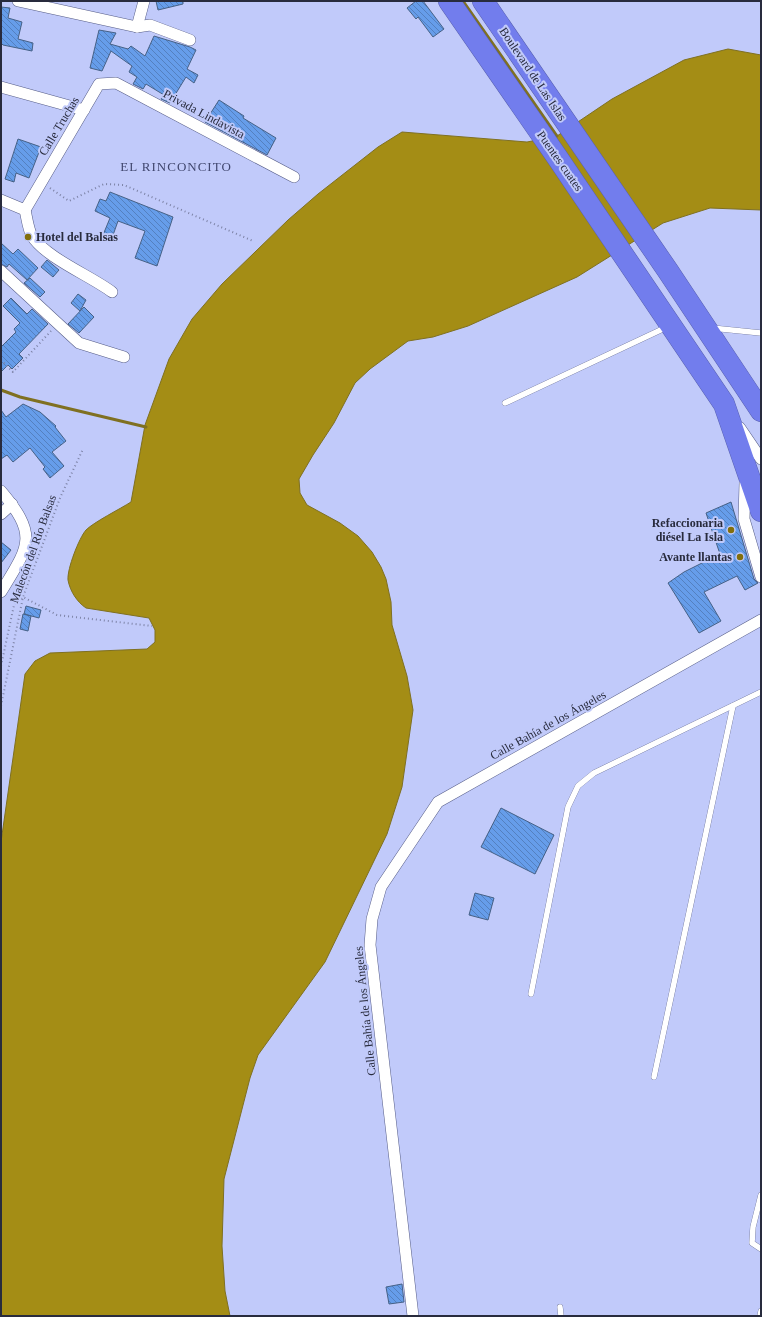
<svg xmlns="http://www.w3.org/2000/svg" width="762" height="1317" font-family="Georgia,serif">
<defs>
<pattern id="building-back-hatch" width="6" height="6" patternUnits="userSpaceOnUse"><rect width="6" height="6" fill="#669dea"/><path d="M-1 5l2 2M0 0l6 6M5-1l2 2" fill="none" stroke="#5480bf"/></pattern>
</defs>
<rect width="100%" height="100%" fill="#c1cafa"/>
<path fill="#a48d15" stroke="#7f7021" d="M728,49l33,6v155l-51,-2 -47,15 -86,54 -109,49 -35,11 -25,4 -38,28 -15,14 -21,40 -21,32 -14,24 1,14 7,12 33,18 18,13 14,16 9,15 5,12 5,23 1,23 15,51 6,34 -11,77 -15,47 -62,128 -67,93 -8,23 -26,101 -2,67 3,45 5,25h-229v-474l24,-168 10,-13 15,-8 97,-4 8,-7v-12l-6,-12 -63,-10c-9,-6 -16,-17 -18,-28 -1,-11 11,-42 18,-50 8,-8 34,-21 45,-28l14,-77 24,-66 23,-40 30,-35 66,-64 30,-26 60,-47 24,-15 125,10 30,-6 55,-37 72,-39z"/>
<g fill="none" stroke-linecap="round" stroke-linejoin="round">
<g stroke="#7f7021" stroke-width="3">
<path d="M463,1l94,135"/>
<path d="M1,390l19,7 126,30"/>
</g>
</g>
<g fill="url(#building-back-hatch)" stroke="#466186">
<path d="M156,1h27v3l-25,6z"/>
<path d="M416,1h7l21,28 -11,8 -15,-20 -2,2 -9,-11z"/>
<path d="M1,7l9,1 -2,10 14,4 -4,17 15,4 -1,8 -29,-6 -2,-2z"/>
<path d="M99,30l17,3 -6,11 18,5 3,-3 14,10 9,-20 36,11 6,3 -9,19 11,6 -4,8 -8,-6 -16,26 -9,-4 3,-4 -18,-11 -3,5 -10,-5 4,-7 -8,-5 3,-6 -21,-15 -9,20 -12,-3z"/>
<path d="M219,100l25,16 -1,2 33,20 -9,17 -62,-33z"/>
<path d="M18,139l23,8 -12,31 -13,-5 -2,9 -9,-3z"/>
<path d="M110,192l63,25 -16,49 -22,-8 10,-27 -27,-10 -6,17 -9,-3 7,-17 -15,-7 5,-12 6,2z"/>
<path d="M1,243l12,11 5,-5 20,19 -11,12 -18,-16 -2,3 -6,-3z"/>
<path d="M47,260l12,10 -6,7 -12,-10z"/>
<path d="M30,278l15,14 -5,5 -16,-14z"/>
<path d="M78,294l8,6 -6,11 -9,-8z"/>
<path d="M11,298l16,16 5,-5 16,15 -29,30 4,4 -11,11 -4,-4 -7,7v-25l15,-15 -2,-3 6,-6 -17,-17z"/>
<path d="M84,307l10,10 -15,16 -11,-9z"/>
<path d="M23,404l17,8 16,14 -1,1 11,14 -14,11 12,14 -14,12 -7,-9 2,-2 -15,-19 -17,14 -6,-7 -6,4v-49l5,7z"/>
<path d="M731,502l23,77 4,4 -13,7 -8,-14 -33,16 17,29 -22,12 -31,-50 16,-11 36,-18 -14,-41z"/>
<path d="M1,542l10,8 -10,13z"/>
<path d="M26,606l15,4 -2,8 -15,-4z"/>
<path d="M23,614l8,2 -3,15 -8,-2z"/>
<path d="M501,808l53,27 -19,39 -54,-27z"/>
<path d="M475,893l19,5 -6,22 -19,-5z"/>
<path d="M402,1284l2,18 -15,2 -3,-17z"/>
</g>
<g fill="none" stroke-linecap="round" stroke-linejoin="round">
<defs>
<g id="lane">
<path d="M712,328l49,5"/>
<path d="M505,403l162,-76"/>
<path d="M531,994l37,-187 10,-21 16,-13 167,-81"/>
<path d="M654,1077l79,-371"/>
<path d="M761,1195l-8,32 -1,16 9,6"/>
<path d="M560,1307l1,9"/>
<path d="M760,1316l1,-5"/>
</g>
<g id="street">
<path d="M18,1l119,26 13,-2 40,15"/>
<path d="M137,27l7,-26"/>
<path d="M1,87l83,23"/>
<path d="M1,200l24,10 74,-126 17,-1 178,94"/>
<path d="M25,210c2,8 3,19 7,26 14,22 59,40 80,56"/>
<path d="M1,271l78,72 45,14"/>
<path d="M740,428l21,31"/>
<path d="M745,483l-1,36 17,58"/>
<path d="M1,491c38,45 28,55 0,101"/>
<path d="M1,514l11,-10"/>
<path d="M413,1316l-43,-371 2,-26 9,-32 57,-85 323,-182"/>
</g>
<g id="highway">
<path d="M449,1l108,156 167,247 37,107"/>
<path d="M483,1l185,270 93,140"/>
</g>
</defs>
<use href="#lane" stroke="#565d87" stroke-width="6"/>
<use href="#street" stroke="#565d87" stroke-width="12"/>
<use href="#highway" stroke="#5860af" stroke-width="22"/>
<g stroke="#7d83a6" stroke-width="2" stroke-dasharray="1 3" stroke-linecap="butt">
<path d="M50,188l19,13 35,-17 20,1 129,56"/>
<path d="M1,360l12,12 38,-41"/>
<path d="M1,666l13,-61 9,-8 34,18 95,11"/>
<path d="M1,706l22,-109 37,-99 23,-49"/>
</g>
<use href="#lane" stroke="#fff" stroke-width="5.5"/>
<use href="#street" stroke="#fff" stroke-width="11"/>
<use href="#highway" stroke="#727ded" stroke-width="21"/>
</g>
<g fill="#826f0d" stroke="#c1cafa" stroke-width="1.5">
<circle cx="28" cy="237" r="4"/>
<circle cx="731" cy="530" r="4"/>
<circle cx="740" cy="557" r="4"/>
</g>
<g text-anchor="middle" stroke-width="4" stroke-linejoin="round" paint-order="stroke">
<g font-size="12" fill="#282b3d" stroke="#c1cafa">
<text transform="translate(533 74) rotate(56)" y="4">Boulevard de Las Islas</text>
<text transform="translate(204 114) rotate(28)" y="4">Privada Lindavista</text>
<text transform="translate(59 126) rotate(-59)" y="4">Calle Truchas</text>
<text transform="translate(560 161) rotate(55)" y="4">Puentes cuates</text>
<text transform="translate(33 549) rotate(-70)" y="4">Malecón del Río Balsas</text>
<text transform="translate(548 725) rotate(-29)" y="4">Calle Bahía de los Ángeles</text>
<text transform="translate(365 1011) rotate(-96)" y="4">Calle Bahía de los Ángeles</text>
</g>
<g font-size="12" font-weight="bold" fill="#282b3d" stroke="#c1cafa" text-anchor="end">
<text x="36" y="241" text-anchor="start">Hotel del Balsas</text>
<text x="723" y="527">Refaccionaria<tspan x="723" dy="14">diésel La Isla</tspan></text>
<text x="732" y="561">Avante llantas</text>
</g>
<g font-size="13" letter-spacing="1" fill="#41476f" stroke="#c1cafa">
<text x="176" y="171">EL RINCONCITO</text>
</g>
</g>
<rect width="762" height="1317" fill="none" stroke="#282b3d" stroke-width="4"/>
</svg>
